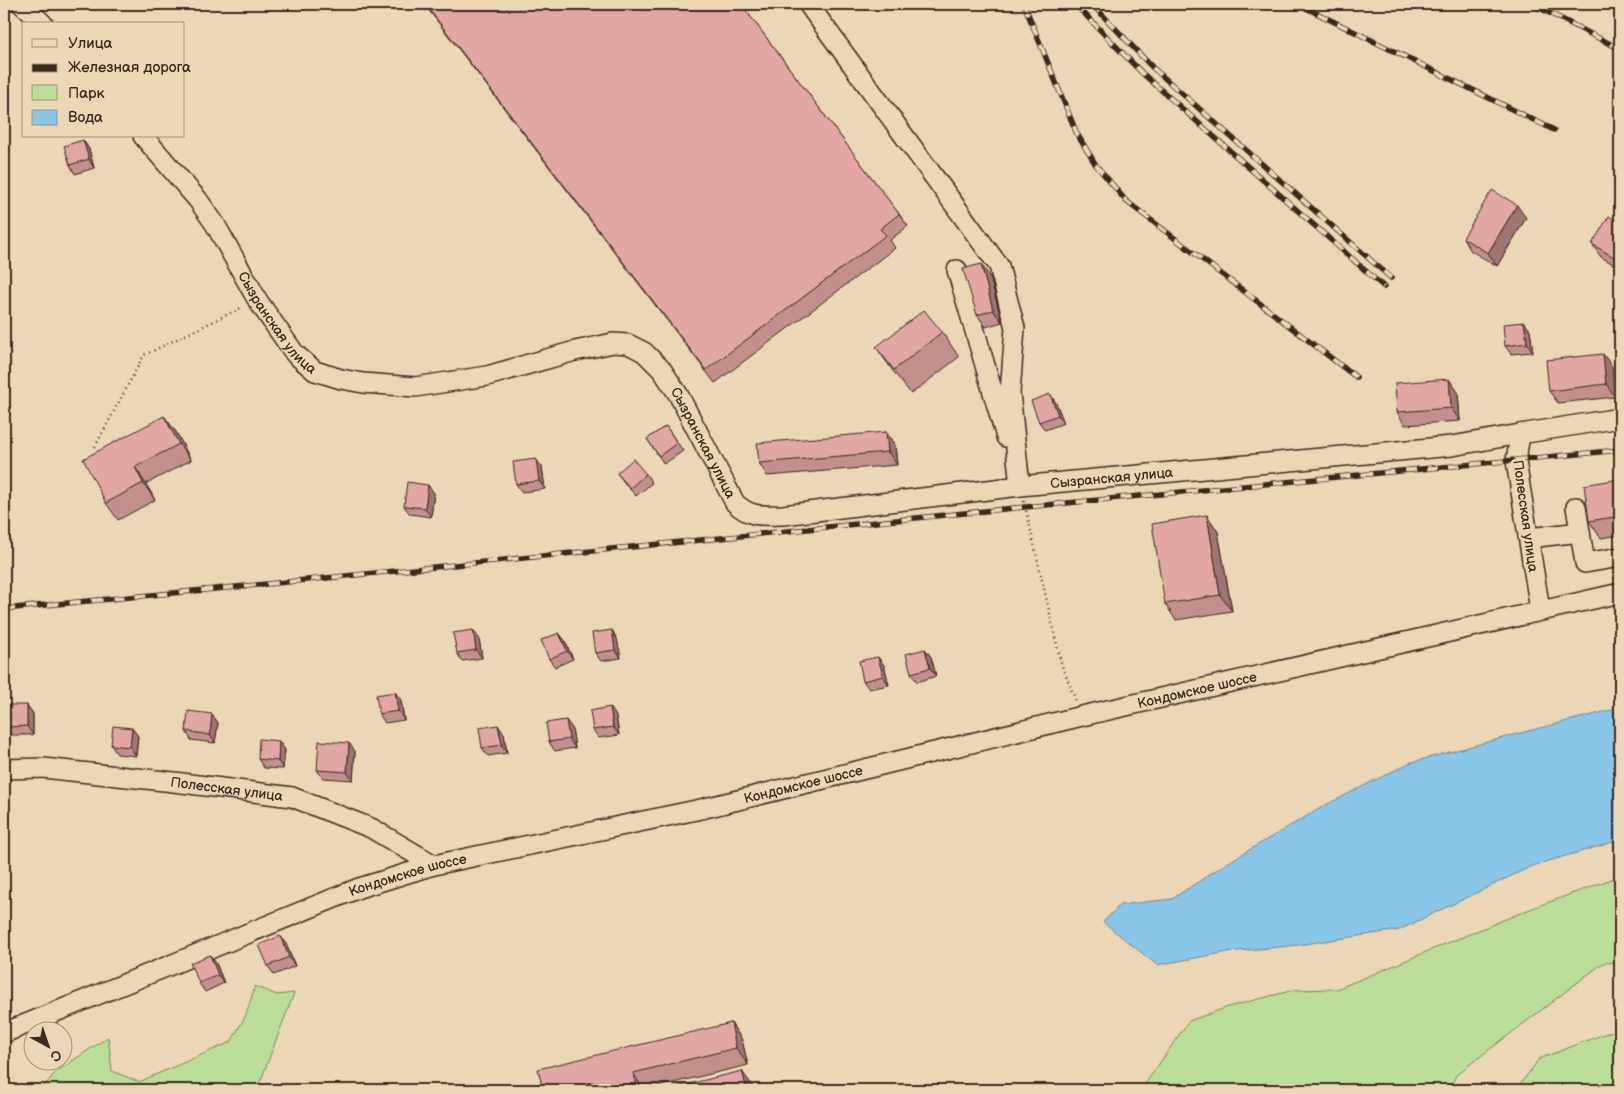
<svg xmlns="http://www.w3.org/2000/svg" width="1624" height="1094" font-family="'Balsamiq Sans',sans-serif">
<rect width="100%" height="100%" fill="#ebd6b5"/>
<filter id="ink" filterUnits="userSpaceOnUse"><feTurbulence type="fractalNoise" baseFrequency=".02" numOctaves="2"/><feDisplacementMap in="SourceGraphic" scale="10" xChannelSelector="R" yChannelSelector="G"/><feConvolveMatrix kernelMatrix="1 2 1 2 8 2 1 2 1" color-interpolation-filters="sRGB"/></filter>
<g filter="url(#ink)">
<g fill="#bbdf99" stroke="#7b845c">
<path d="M1620,876v86l-17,1 -147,112 -7,15h-308l48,-69 39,-14 66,-17 43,-1 188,-78z"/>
<path d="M255,986l22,9 17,-2 -37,97h-216l15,-18 52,-35 4,34 27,11 92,-40 15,-27z"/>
<path d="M1620,1028v62h-104l23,-31z"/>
</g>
<path fill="#8ac6ea" stroke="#6a8898" d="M1620,708v132l-88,26 -133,64 -101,15 -70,7 -71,13 -54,-43 17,-17 52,-6 50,-33 102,-60 85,-43 123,-33z"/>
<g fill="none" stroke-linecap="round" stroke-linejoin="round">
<defs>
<g id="minor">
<path d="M22,4l21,20"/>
<path d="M808,4l191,262 16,62 -5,65 10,93"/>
<path id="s1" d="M143,136l55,64 17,24 43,77 37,53 20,17 26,8 22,4 52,4 72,-11 88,-25 38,-8 15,1 16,8 18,18 16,24 57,109c16,15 27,12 48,12l237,-29 432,-40 68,-12"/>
<path d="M957,270l49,167"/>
<path d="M1576,507l9,56 35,-6"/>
<path d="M1529,538l51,-6"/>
<path d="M1540,610l-24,-149 4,-27 100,-16"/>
<path id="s2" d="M4,769l39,-1 131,14 118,15 79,31 63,37"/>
<path id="s3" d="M4,1033l355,-145 75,-23 267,-56 381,-93 538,-123"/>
</g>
</defs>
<use href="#minor" stroke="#3b2a1e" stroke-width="22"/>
<g stroke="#3b2a1e" stroke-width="2.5" stroke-dasharray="1 4" stroke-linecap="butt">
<path d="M95,447l49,-92 99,-48"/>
<path d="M1024,501l37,162 15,38"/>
</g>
<use href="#minor" stroke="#ebd6b5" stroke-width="19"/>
<defs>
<g id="rail">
<path d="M1024,4l53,130 19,31 30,36 230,176"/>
<path d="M1075,4l67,69 242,214"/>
<path d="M1092,4l60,63 239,211"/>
<path d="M1298,4l256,126"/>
<path d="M1532,4l86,44"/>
<path d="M4,609l253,-24 768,-78 595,-57"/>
</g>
</defs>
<use href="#rail" stroke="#3b2a1e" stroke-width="5.5"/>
<use href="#rail" stroke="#ebd6b5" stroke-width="4" stroke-dasharray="11" stroke-linecap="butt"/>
</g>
<g fill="#c2908d" stroke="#3b2a1e">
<path d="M424,4h317l167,222 -18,14 5,8 -180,135z"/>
<path d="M83,140l6,9 5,19 -19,6 -5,-9z"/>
<path d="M1526,218l-29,48 -26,-15 -8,-13z"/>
<path d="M1620,223v45l-19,-11 -9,-13z"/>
<path d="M990,277l12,45 -16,5 -9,-12z"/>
<path d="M1524,322l6,8 3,22 -22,2 -6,-8z"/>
<path d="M942,332l17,25 -48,37 -18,-23 -17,-24z"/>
<path d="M1612,366l3,31 -57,6 -9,-12z"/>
<path d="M1458,392l2,29 -55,4 -8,-13z"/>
<path d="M1050,394l6,9 8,20 -19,7 -6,-8z"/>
<path d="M164,416l12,16 15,28 -45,24 9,16 -37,20 -12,-17z"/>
<path d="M666,426l17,25 -19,13 -17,-25z"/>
<path d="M886,432l9,13 2,20 -130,11 -8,-13z"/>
<path d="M542,467l3,22 -23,3 -6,-8z"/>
<path d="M617,473l29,1 6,9 -16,13 -13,-15z"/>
<path d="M1620,479v56l-19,3 -12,-17z"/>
<path d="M434,493l-3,24 -21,-3 -6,-8z"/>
<path d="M1207,515l11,17 14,79 -56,9 -11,-16z"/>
<path d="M612,630l5,9 4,19 -20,3 -6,-8z"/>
<path d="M559,633l6,8 8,18 -18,8 -6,-8z"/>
<path d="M479,638l3,20 -20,3 -5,-8z"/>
<path d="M925,649l6,8 5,19 -19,6 -6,-9z"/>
<path d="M884,665l5,20 -20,4 -6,-8z"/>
<path d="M401,700l3,20 -19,3 -6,-9z"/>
<path d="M27,705l6,9v21h-22l-6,-8z"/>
<path d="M212,714l6,9 -3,20 -24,-3 -5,-9z"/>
<path d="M616,716l3,19 -20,3 -6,-8z"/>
<path d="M572,728l3,20 -20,3 -6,-9z"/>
<path d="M504,734l3,19 -19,3 -6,-8z"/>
<path d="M138,736l-2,20 -19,-2 -6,-9z"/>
<path d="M279,741l6,9 -2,19 -19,-1 -6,-9z"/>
<path d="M355,751l-2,29 -30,-2 -6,-8z"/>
<path d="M286,944l9,22 -21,9 -6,-9z"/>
<path d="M216,963l8,20 -19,9 -6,-9z"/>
<path d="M731,1023l11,17 6,25 -104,25h1h-102z"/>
</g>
<g fill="#9e7573" stroke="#3b2a1e">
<path d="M83,140l6,9 5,19 -5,-9z"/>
<path d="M1517,205l9,13 -29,48 -9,-13z"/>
<path d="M981,264l9,13 12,45 -9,-12z"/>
<path d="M1524,322l6,8 3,22 -6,-9z"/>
<path d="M1603,354l9,12 3,31 -9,-13z"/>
<path d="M1449,379l9,13 2,29 -9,-13z"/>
<path d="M1050,394l6,9 8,20 -6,-8z"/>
<path d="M164,416l12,16 15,28 -12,-16z"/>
<path d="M886,432l9,13 2,20 -9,-13z"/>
<path d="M536,459l6,8 3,22 -6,-8z"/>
<path d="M135,467l11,17 9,16 -12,-17z"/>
<path d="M428,485l6,8 -3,24 -6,-9z"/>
<path d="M1207,515l11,17 14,79 -12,-16z"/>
<path d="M473,630l6,8 3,20 -6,-8z"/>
<path d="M612,630l5,9 4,19 -6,-8z"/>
<path d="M559,633l6,8 8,18 -6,-8z"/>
<path d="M925,649l6,8 5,19 -6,-8z"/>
<path d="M878,657l6,8 5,20 -6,-9z"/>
<path d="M395,692l6,8 3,20 -6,-9z"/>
<path d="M27,705l6,9v21l-6,-9z"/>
<path d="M610,707l6,9 3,19 -6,-8z"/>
<path d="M212,714l6,9 -3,20 -5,-8z"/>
<path d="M566,720l6,8 3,20 -6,-9z"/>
<path d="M498,725l6,9 3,19 -5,-8z"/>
<path d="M132,728l6,8 -2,20 -6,-9z"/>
<path d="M279,741l6,9 -2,19 -5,-8z"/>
<path d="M349,743l6,8 -2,29 -6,-8z"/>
<path d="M280,936l6,8 9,22 -6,-9z"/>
<path d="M210,955l6,8 8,20 -6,-8z"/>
<path d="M731,1023l11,17 6,25 -12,-17z"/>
<path d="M742,1071l12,17v2h-7z"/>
<path d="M633,1073l11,17h1h-8z"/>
</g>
<g fill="#e2a7a4" stroke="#3b2a1e">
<path d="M425,4h316l158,210 -19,15 6,6 -180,135z"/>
<path d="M83,140l6,19 -19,6 -6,-19z"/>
<path d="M1492,190l25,15 -29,48 -25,-15z"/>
<path d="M1609,216l11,7v38l-28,-17z"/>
<path d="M981,264l12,46 -16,5 -14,-46z"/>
<path d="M924,310l18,22 -48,38 -18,-23z"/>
<path d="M1524,322l3,21 -22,3 -2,-22z"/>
<path d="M1603,354l3,30 -57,7 -3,-31z"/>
<path d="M1449,379l2,29 -54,4 -2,-29z"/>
<path d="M1050,394l8,21 -19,7 -8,-21z"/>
<path d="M164,416l15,28 -44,23 8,16 -37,20 -23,-44z"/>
<path d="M666,426l11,17 -18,13 -12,-17z"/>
<path d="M886,432l2,20 -129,11 -2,-20z"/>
<path d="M536,459l3,22 -23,3 -3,-22z"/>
<path d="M633,459l13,15 -16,14 -13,-15z"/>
<path d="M1620,479v37l-31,5 -5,-36z"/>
<path d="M407,482l21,3 -3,23 -21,-2z"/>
<path d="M1207,515l13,80 -55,9 -13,-80z"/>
<path d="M473,630l3,20 -19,3 -4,-20z"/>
<path d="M612,630l3,20 -20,3 -3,-20z"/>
<path d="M559,633l8,18 -18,8 -8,-19z"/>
<path d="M925,649l5,19 -19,5 -5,-19z"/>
<path d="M878,657l5,19 -20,5 -4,-20z"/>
<path d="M395,692l3,19 -19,3 -3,-19z"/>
<path d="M5,705h22v21l-22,1z"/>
<path d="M610,707l3,20 -20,3 -3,-19z"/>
<path d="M188,711l24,3 -2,21 -24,-4z"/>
<path d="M566,720l3,19 -20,3 -3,-19z"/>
<path d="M498,725l4,20 -20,3 -3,-20z"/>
<path d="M113,726l19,2 -2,19 -19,-2z"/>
<path d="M259,739l20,2 -1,20 -20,-2z"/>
<path d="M319,741l30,2 -2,29 -30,-2z"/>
<path d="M280,936l9,21 -21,9 -9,-21z"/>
<path d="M210,955l8,20 -19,8 -9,-20z"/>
<path d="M731,1023l5,25 -103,25 4,17h-42l-2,-8 -36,8h-14l-5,-21z"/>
<path d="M742,1071l5,19h-83z"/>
</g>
</g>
<g text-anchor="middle" stroke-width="5" stroke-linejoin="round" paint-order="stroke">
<g font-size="14" fill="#3b2a1e" stroke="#ebd6b5">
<text dy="5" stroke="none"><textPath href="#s1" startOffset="231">Сызранская улица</textPath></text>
<text dy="5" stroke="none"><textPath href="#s1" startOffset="740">Сызранская улица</textPath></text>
<text dy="5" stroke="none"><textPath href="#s1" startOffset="1190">Сызранская улица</textPath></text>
<text transform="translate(1526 516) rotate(82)" y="5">Полесская улица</text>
<text dy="5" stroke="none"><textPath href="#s3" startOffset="1245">Кондомское шоссе</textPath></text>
<text dy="5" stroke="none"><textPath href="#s3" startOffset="840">Кондомское шоссе</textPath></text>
<text dy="5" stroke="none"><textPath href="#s2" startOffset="224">Полесская улица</textPath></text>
<text dy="5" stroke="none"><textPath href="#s3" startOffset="434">Кондомское шоссе</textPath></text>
</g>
</g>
<rect width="1624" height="1094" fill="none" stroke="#ebd6b5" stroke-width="20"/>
<rect x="10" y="10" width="1604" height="1074" fill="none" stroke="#3b2a1e" stroke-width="2" filter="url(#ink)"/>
<rect x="22" y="22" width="162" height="115" fill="#ebd6b5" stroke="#a59179"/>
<rect x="32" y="39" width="25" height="8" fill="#ebd6b5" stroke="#a59179"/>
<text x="68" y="48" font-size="15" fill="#3b2a1e">Улица</text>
<rect x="32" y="64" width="25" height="8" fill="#3b2a1e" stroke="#a59179"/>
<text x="68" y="72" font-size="15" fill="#3b2a1e">Железная дорога</text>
<rect x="32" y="85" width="25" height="15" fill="#bbdf99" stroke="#a59179"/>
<text x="68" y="98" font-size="15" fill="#3b2a1e">Парк</text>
<rect x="32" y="110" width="25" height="15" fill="#8ac6ea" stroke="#a59179"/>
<text x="68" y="122" font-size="15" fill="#3b2a1e">Вода</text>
<g transform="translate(48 1046) rotate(140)"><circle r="24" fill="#ebd6b5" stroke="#a59179"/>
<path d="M0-4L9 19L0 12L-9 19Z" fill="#3b2a1e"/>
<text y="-8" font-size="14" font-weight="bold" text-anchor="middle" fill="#3b2a1e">С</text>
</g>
</svg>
